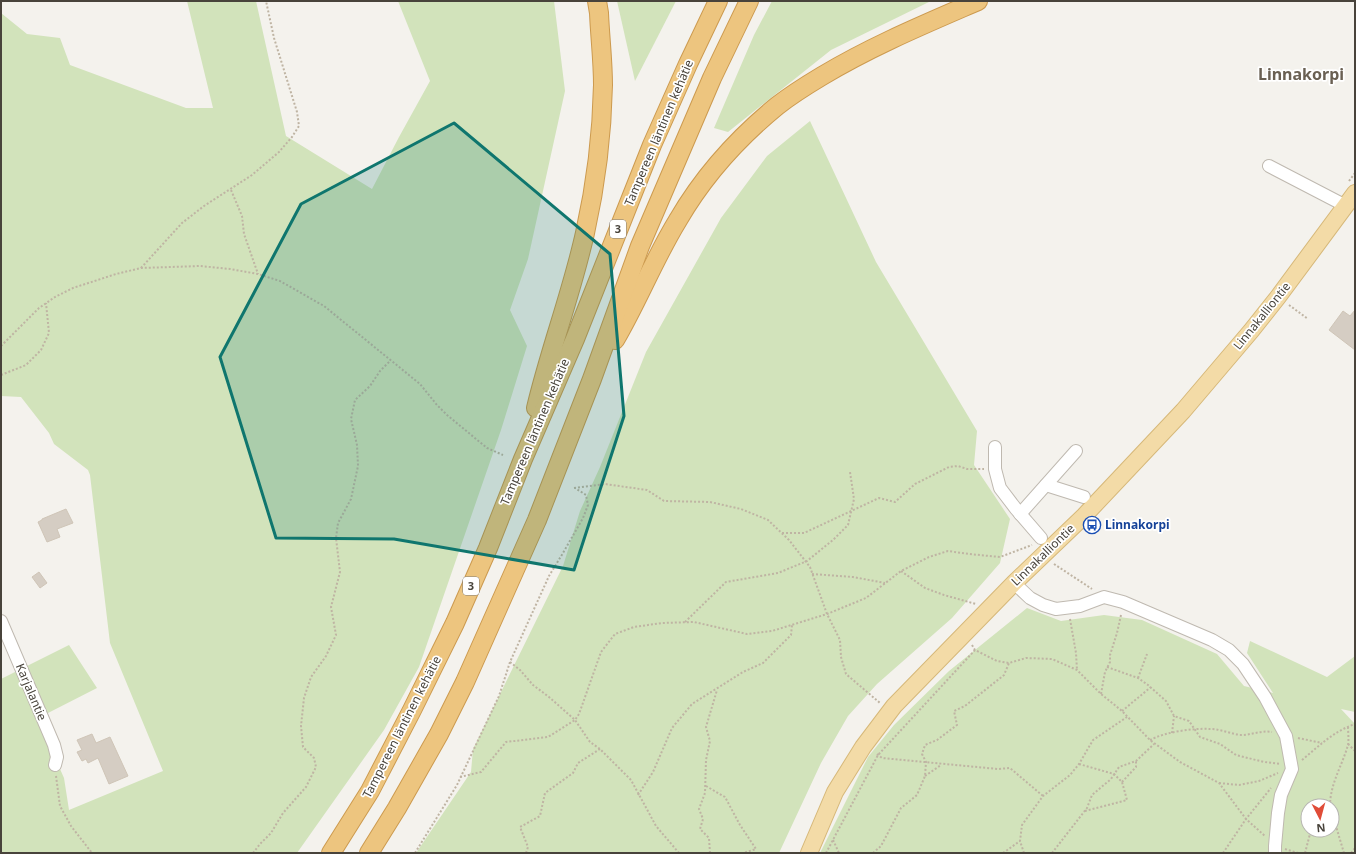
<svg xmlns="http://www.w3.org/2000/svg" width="1356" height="854" font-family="'Noto Sans',sans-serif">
<rect width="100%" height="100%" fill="#f4f2ed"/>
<g fill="#d2e3bb" fill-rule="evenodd">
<path d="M187,1h69l30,135 86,53 27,-52 31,-56 -32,-80h156l11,90 -37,168 -18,51 17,36 -26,84 -82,237 -35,63 -87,123h-296v-174l68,-34 28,43 -49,25 -11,4 27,61 5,32 94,-39 -53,-128 -20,-168 -2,-5 -34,-26 -5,-11 -28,-36 -20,-1v-383l26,21 33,4 10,27 116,43h27z"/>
<path d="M617,1h59l-41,80z"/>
<path d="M772,1h159l-100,49 -103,82 -14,-4 40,-93z"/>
<path d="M810,121l66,141 101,169 -3,34 36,54 -10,44 -48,55 -75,66 -29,32 -27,47 -42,90h-363l55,-81 2,-23 90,-183 17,-55 20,-44 46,-115 75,-134 46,-62z"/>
<path d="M1027,608l34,13 43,-6 38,5 75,34 27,32 29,7 -26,-40 3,-12 77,36 28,-21v56l-14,-3 14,15v129h-535l48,-96 26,-32 55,-54zM1308,806h24v24h-24z"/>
</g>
<g fill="#d5cdc3" stroke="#cfc5b7">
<path d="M1355,310v40l-26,-20 14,-19 7,5z"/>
<path d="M66,509l7,14 -16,6 3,8 -13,5 -9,-20 4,-2v-1z"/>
<path d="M39,572l8,11 -7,5 -8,-11z"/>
<path d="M92,734l4,9 14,-6 18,39 -19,8 -11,-26 -10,5 -2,-4 -4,2 -5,-9 5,-2 -5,-10z"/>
</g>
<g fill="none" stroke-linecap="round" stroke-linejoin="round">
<defs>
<g id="minor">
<path d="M1269,166l77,40"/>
<path d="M995,447v22l5,19 16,21 25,29"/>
<path d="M1046,485l38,12"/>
<path d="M1020,514l56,-63"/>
<path d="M1014,583l16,15 13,7 13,4 24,-3 24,-9 19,5 89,38 17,10 14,14 22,33 21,39 6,33 -11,26 -3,18 -3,33v7"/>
<path d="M1,621l53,124 3,12 -2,8"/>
</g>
<path id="major" d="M809,853l26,-61 28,-45 31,-41 120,-123 70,-67 99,-105 68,-80 27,-34 77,-104"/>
<g id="highway">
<path d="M615,340c23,-39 39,-81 63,-120 25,-43 60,-82 99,-114 14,-11 30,-21 45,-30 50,-30 103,-52 156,-75"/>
<path d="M536,408c14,-59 36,-116 49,-175 11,-49 17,-98 18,-148 0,-24 -3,-48 -4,-72l-2,-12"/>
<path d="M331,853l39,-62 42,-81 43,-87 33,-75 35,-89 52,-120 77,-194 36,-81 30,-63"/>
<path d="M369,853l28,-45 42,-74 26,-52 72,-162 55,-141 48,-133 72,-168 37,-77"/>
</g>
</defs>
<use href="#minor" stroke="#bfb9b0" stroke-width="14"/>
<use href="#major" stroke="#d6b879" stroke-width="18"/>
<use href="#highway" stroke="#cc9a4f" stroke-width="20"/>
<g stroke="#bfb4a3" stroke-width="2" stroke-dasharray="2 2" stroke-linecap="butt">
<path d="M1349,181l6,-8"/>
<path d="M231,190l11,26 2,18 14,40"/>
<path d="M141,268l41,-45 22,-17 48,-31 27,-23 13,-15 7,-11 -2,-14 -23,-74 -8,-37"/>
<path d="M1289,305l19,14"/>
<path d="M1,346l38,-38 16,-11 18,-9 43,-14 25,-6 59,-2 30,3 28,5 22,7 44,25 96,78 17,21 10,10 40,33 16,7"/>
<path d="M1,375l25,-10 15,-15 8,-17 -3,-30"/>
<path d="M574,488l31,-4 42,6 17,11 46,1 31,7 27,11 21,20 21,27 17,47 13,26 1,17 5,17 34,29"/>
<path d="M782,533h22l75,-35 16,4 20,-18 34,-17 9,-1 9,3h17"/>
<path d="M1054,564l38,25"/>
<path d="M901,571l24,17 19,7 32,9"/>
<path d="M812,574l41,3 32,6"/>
<path d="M1070,619l6,34 1,17"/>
<path d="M685,622l41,-40 52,-9 29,-12 26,-21 15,-15 6,-26 -4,-27"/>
<path d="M972,645l3,5 22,11 12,2 17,-5 26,1 25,11 24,24 21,17 28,29 30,22 39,21 27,36 19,17"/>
<path d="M510,662l10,8 13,15 16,12 26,23 15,22 10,7 31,31 25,46 23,27"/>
<path d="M1107,667l31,11 10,7 18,16 8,15 15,5 11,16 20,7 16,11 28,7 17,2"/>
<path d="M1138,678l9,-24"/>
<path d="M1101,694l4,-22 5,-10v-7l7,-22 4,-18"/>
<path d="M1122,711l29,-24"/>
<path d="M1172,733l2,-17"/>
<path d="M1298,738l24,5"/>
<path d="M1150,740c15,-8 43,-12 60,-11 11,0 21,5 31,6 11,0 20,-5 31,-3"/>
<path d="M1348,744l7,7"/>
<path d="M877,754l5,4 116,11 12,-1 33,28"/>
<path d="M1302,760c17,-14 32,-29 53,-36"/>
<path d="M1079,764l35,10 8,8 5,18 -42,11"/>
<path d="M56,776l4,30 11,20 21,27"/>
<path d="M925,776l16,-11"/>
<path d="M460,777l21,-5 25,-30 42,-5 27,-17 4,-6 22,-62 14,-18 19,-7 28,-4 32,-1 53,12 25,-3 55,-17 39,-16 35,-27 28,-14 19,-6 21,3 31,3 32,-12"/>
<path d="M1122,782l14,-15v-6"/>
<path d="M1219,783l20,2 20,-4 19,-8"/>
<path d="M706,786l19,11 15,28 16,24 -13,4"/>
<path d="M638,795l15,-23 19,-44 20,-24 51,-32 20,-9 28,-28 1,-10"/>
<path d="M1330,806c0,-22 12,-40 18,-61 1,-6 0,-13 0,-19"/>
<path d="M1332,813l12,40"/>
<path d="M833,840l6,13"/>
<path d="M1285,849l13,4"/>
<path d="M253,853l7,-9 11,-11 12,-20 23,-26 10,-20 -2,-9 -11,-11 -2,-21 3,-28 7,-21 15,-21 10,-21 -5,-28 9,-35 -4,-34 2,-15 13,-24 7,-33 -1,-21 -6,-26 4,-19 15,-14 10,-15 10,-10"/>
<path d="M415,853l42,-68 42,-89 11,-34 39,-86 14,-23 20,-35 5,-13 -2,-10 -11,-7"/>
<path d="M526,853l2,-6 -8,-20 20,-11 5,-23 28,-20 5,-10 22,-14"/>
<path d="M710,853l-1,-15 -9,-9 3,-10 -4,-10 6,-16 1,-33 4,-19 -4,-14 11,-37"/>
<path d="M826,853l52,-98 97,-105"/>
<path d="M873,853l8,-7 20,-38 16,-13 8,-19 1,-14 -4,-8 3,-9 12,-5 20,-15 -3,-14 11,-5 39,-31 5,-12"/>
<path d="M1003,853l17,-12"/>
<path d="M1024,853l-4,-12 2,-16 21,-29 27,-21 9,-11 14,-24 34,-23"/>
<path d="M1052,853l35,-45 5,-13 19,-16 8,-12 17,-6 18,-17"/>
<path d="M1223,853l23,-34 25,-31"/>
<path d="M1305,853l6,-23"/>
<path d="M1351,853l4,-5"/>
</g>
<use href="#minor" stroke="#fff" stroke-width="12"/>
<use href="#major" stroke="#f3dba7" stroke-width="16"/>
<use href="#highway" stroke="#edc57f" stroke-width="18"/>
</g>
<path fill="#0f766e" fill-opacity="0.2" stroke="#0f766e" stroke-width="3" stroke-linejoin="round" d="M454,123l156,131 14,162 -50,154 -180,-31 -118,-1 -56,-181 81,-153z"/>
<defs>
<symbol id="bus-ring" viewBox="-11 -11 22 22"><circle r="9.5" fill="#fff" stroke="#1a4fb4" stroke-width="1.5"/><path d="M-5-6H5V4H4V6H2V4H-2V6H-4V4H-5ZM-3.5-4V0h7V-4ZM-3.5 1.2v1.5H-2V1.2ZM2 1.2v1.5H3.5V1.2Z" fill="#1a4fb4"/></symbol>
</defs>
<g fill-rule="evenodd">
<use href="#bus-ring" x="1082" y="515" width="20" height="20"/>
</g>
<g text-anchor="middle" stroke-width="3.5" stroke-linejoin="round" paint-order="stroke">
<g fill="#fff" stroke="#7f7b76" stroke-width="1">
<rect x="610" y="220" width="16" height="18" rx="3"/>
<rect x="463" y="577" width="16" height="18" rx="3"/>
</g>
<g font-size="11" font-weight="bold" fill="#48433b">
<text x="618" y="233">3</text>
<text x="471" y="590">3</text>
</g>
<g font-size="12" fill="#48433b" stroke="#fff">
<text transform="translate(659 133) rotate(-67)" y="4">Tampereen läntinen kehätie</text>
<text transform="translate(1262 316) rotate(-51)" y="4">Linnakalliontie</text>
<text transform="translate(535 432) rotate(-67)" y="4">Tampereen läntinen kehätie</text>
<text transform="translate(1043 555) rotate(-44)" y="4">Linnakalliontie</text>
<text transform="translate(31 692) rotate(67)" y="4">Karjalantie</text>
<text transform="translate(402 727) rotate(-63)" y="4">Tampereen läntinen kehätie</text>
</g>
<g font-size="12" font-weight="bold" fill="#164399" stroke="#fff" text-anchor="start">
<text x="1105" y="529">Linnakorpi</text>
</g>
<g font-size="16" font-weight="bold" fill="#6a6053" stroke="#fff">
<text x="1301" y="80">Linnakorpi</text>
</g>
</g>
<rect width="1356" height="854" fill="none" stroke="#48433b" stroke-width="4"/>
<g transform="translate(1320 818) rotate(174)"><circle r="19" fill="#ffffff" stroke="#b6b4b1"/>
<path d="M0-3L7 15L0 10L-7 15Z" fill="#e04c38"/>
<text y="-6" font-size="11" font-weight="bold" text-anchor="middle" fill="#48433b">N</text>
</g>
</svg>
